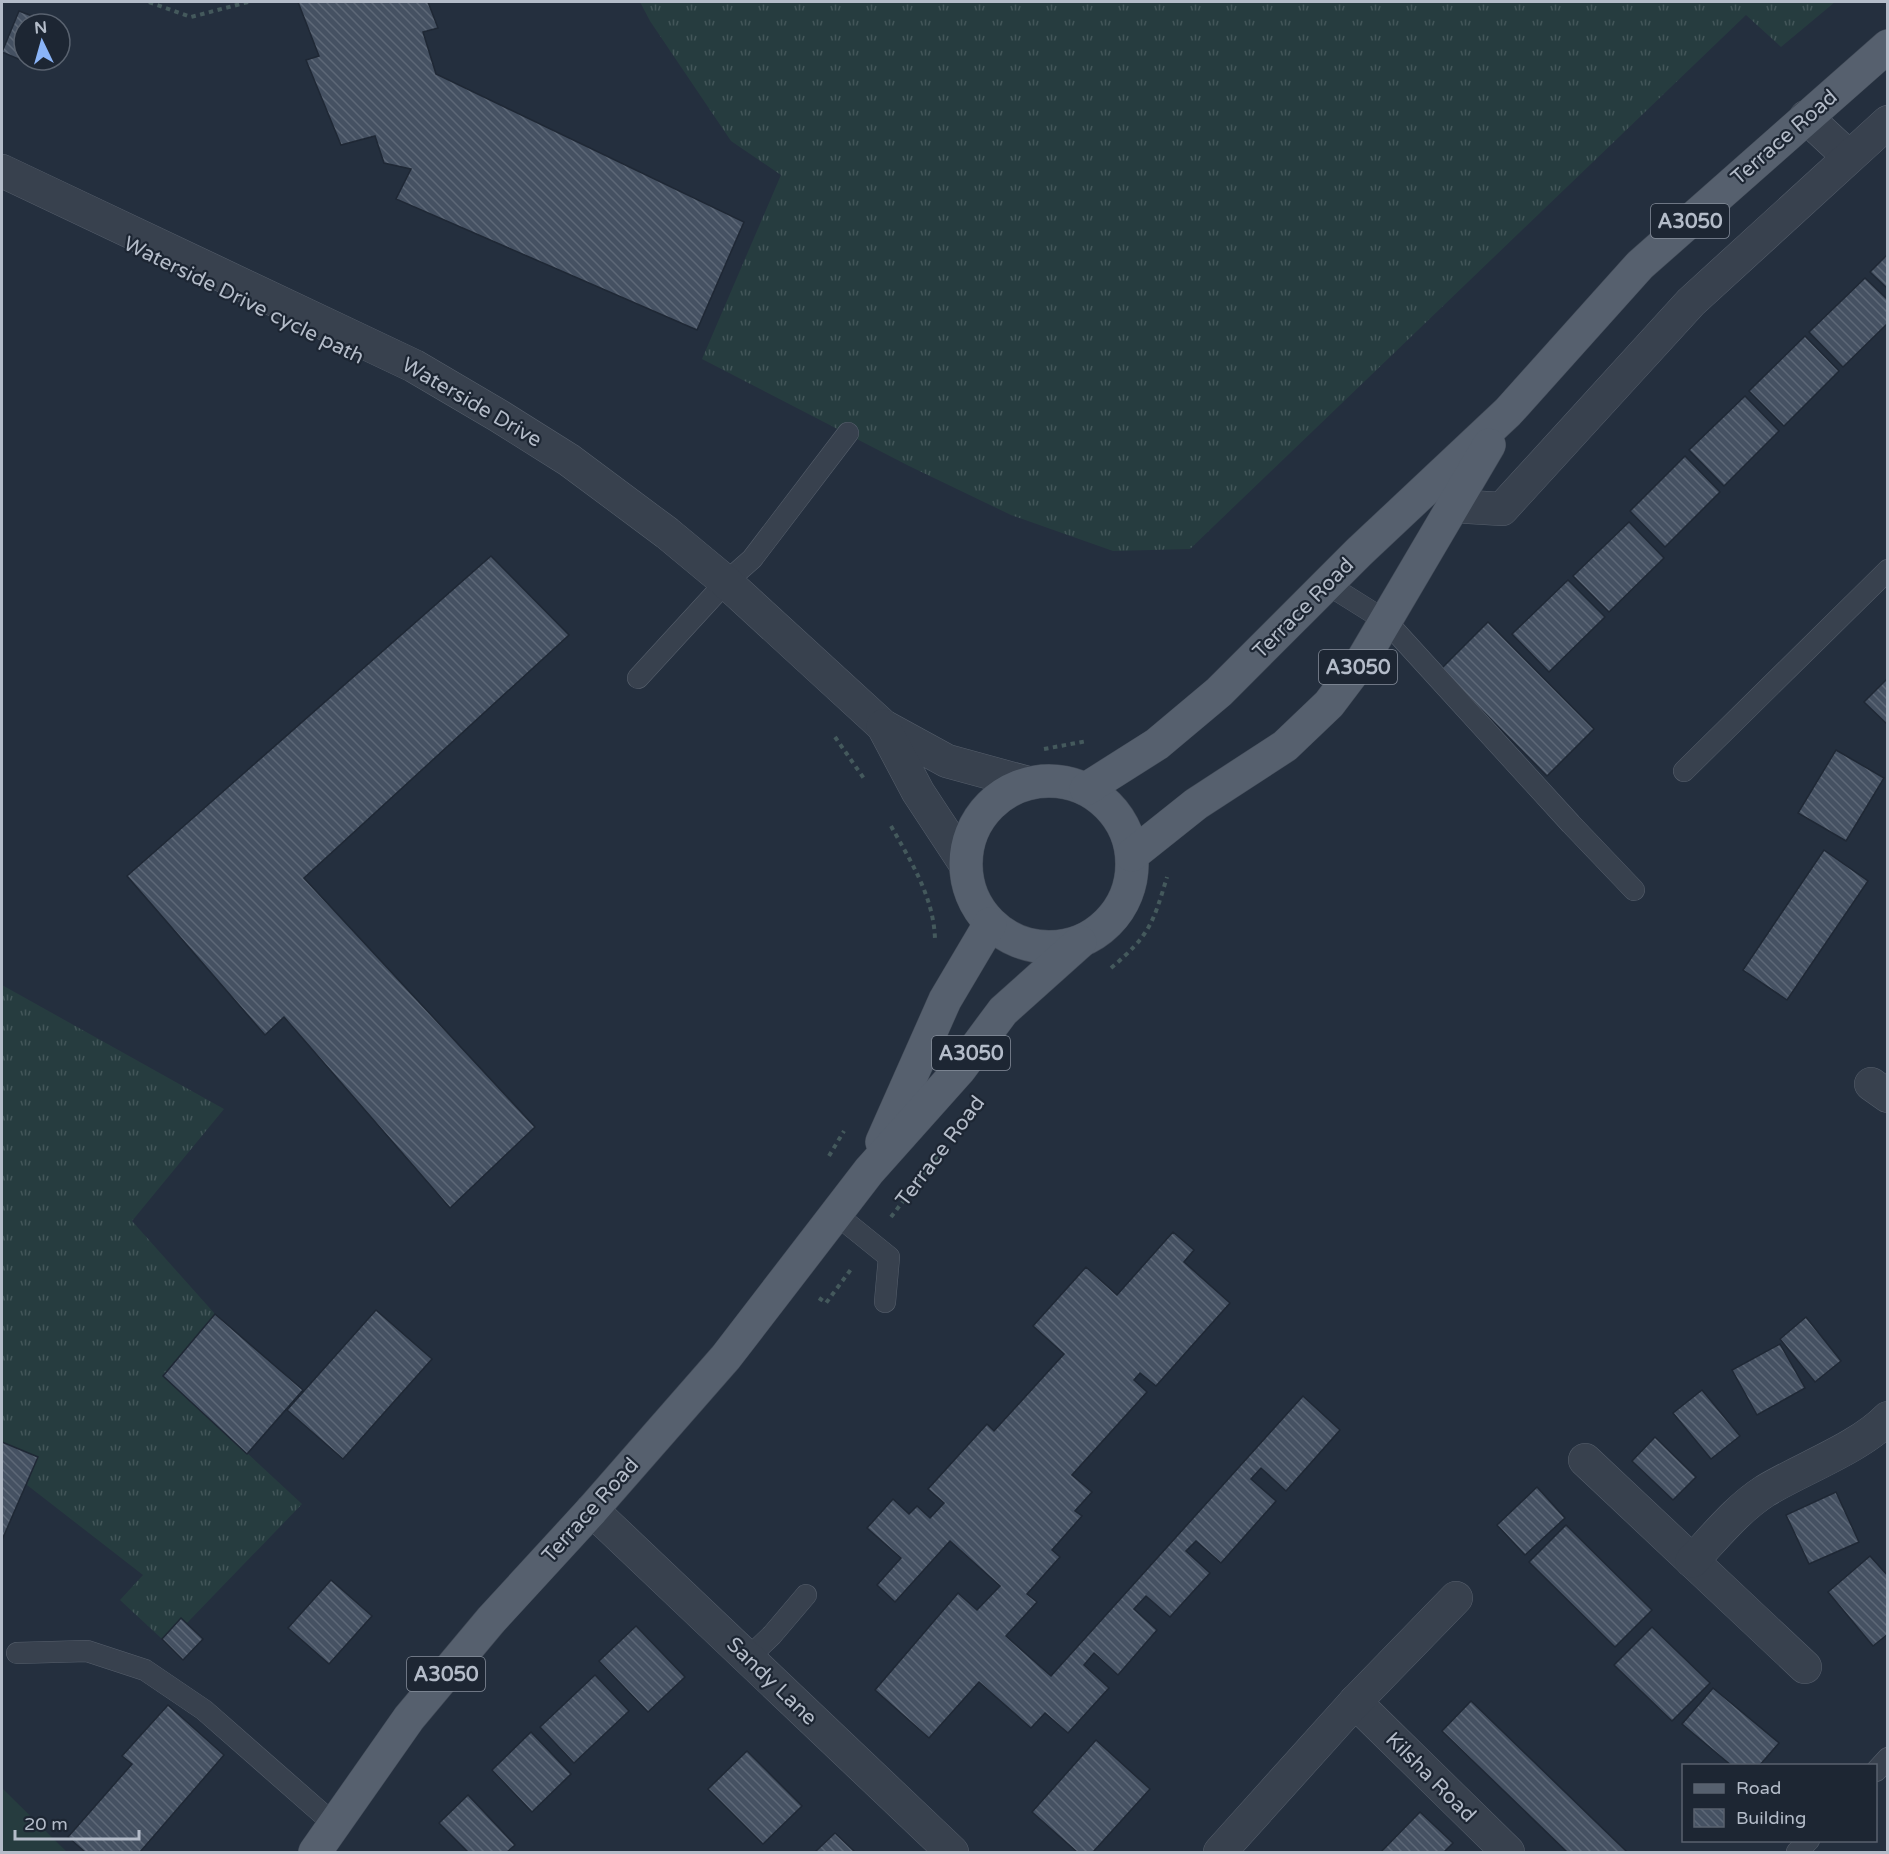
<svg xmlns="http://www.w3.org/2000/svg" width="1889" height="1854" font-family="'Varela Round',sans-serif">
<defs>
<pattern id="grass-tufts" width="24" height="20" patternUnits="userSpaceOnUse" patternTransform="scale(1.5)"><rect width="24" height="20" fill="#263c3f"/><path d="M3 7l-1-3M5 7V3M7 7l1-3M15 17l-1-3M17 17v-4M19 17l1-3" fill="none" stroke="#435659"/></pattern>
<pattern id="building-back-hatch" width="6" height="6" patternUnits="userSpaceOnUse" patternTransform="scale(1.5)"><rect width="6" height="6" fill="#455162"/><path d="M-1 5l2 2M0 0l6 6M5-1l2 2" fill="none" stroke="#5d6877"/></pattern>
</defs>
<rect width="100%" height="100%" fill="#242f3e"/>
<g fill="url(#grass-tufts)">
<path d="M640,2h1195l-54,45 -35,-32 -556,534 -77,2 -102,-36 -102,-49 -207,-107 79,-184 -50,-34 -81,-120z"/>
<path d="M2,985l222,124 -92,112 83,93 -51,62 138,128 -115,119 -6,-5 -19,21 -42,-39 23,-25 -116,-90 11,-28 -36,-15z"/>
</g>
<path fill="#263c3f" d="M2,1788l65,64h-65z"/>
<g fill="url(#building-back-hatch)" stroke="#1f2835" stroke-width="1.5">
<path d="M298,2h130l10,26 -15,4 13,42 308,148 -47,108 -301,-131 15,-30 -27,-6 -9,-27 -34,9 -35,-85 13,-4z"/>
<path d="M19,11l21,8 -2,5h-14l-1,37 -21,-9z"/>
<path d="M1888,254v35l-18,-17z"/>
<path d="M1865,278l23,22v23l-45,44 -34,-35z"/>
<path d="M1805,336l34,35 -55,55 -35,-35z"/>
<path d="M1745,396l34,35 -55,55 -35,-36z"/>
<path d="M1685,456l35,36 -55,55 -35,-36z"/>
<path d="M1629,522l35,36 -55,54 -36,-36z"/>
<path d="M491,556l78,79 -265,243 231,249 -85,81 -166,-191 -19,18 -138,-159z"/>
<path d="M1568,580l37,37 -56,55 -37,-38z"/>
<path d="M1488,622l106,107 -47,47 -106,-107z"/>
<path d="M1888,678v47l-24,-23z"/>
<path d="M1836,750l48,28 -38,63 -48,-28z"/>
<path d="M1824,850l44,31 -81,119 -44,-30z"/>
<path d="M1173,1232l21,18 -10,12 46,41 -74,83 -16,-13 -6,7 13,12 -75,83 20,17 -17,19 7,5 -30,34 8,7 -33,37 10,8 -31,34 45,40 252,-280 37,34 -54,61 -25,-23 -10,11 25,22 -55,62 -25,-22 -10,10 24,22 -40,44 -24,-21 -12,13 23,21 -39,45 -24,-22 -10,12 25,23 -41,45 -23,-20 -14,15 -52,-46 -50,56 -54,-48 83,-97 19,17 23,-24 -50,-45 -55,61 -18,-17 24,-27 -34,-30 26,-29 16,15 8,-8 13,12 14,-15 -16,-14 59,-65 7,7 70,-77 -31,-28 53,-59 31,28z"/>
<path d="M376,1310l56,49 -89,100 -56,-49z"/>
<path d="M215,1314l88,76 -56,64 -84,-78z"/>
<path d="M1806,1317l35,44 -26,21 -35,-43z"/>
<path d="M1780,1344l25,44 -48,27 -25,-45z"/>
<path d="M1702,1390l38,46 -29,23 -38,-46z"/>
<path d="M1655,1437l41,40 -23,23 -41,-39z"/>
<path d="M2,1442l36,15 -36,83z"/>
<path d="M1537,1487l28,31 -40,37 -28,-30z"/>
<path d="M1836,1492l23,50 -50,22 -23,-49z"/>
<path d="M1566,1525l86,85 -37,37 -86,-85z"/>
<path d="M1870,1556l18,20v58l-15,12 -45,-54z"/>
<path d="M331,1580l41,36 -43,48 -41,-36z"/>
<path d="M181,1618l22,21 -20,21 -21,-21z"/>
<path d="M636,1626l49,51 -37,35 -49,-51z"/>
<path d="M1652,1627l58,56 -38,38 -58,-56z"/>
<path d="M595,1675l34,36 -55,52 -34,-36z"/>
<path d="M1713,1688l66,55 -20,23h-27l-50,-42z"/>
<path d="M1471,1701l156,151h-60l-125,-121z"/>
<path d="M168,1705l56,50 -84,97h-55l-17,-15 64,-73 -10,-8z"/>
<path d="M531,1732l40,42 -39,38 -40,-42z"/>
<path d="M1096,1740l54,49 -57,63h-16l-45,-40z"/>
<path d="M747,1751l55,55 -39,38 -55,-55z"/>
<path d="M468,1795l47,50 -8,7h-39l-29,-29z"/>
<path d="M1420,1812l33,31 -9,9h-63z"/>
<path d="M835,1833l20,19h-40z"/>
</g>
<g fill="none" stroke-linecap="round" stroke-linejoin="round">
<defs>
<g id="service">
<path d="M1327,584l59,37 185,203 63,66"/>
<path d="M638,678l88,-96 26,-23 96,-126"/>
<path d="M1684,771l204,-201"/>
<path d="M837,1215l52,42 -4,45"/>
<path d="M17,1653l70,-2 58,19 59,40 131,115"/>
<path d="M748,1658l24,-23 34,-40"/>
<path d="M1876,1771l12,-13"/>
<path d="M1797,1852l12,-12"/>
</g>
<g id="minor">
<path d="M1806,117l42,39"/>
<path d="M2,171l412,195 85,50 70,44 98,73 59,49 157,144 64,35 81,22"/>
<path d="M1453,506l49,3 189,-207 197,-180"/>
<path d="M883,726l35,66 48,73"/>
<path d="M1871,1084l17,12"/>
<path d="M1585,1460l220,207"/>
<path d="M592,1510l360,342"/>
<path d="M1692,1561c23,-24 45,-52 73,-70 36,-22 94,-43 123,-73"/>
<path d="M1355,1702l153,150"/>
<path d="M1220,1852l135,-150 101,-104"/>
</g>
<g id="primary">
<circle cx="1049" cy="864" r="83"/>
<path d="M1086,789l71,-45 62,-52 140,-140 149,-140 132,-147 248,-219"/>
<path d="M1132,855l64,-51 89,-58 44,-42 34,-45 126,-214"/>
<path d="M882,1142l63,-142 45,-76"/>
<path d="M315,1852l94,-134 82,-98 101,-110 134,-153 143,-186 91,-102 43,-58 77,-69"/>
</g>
</defs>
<use href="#service" stroke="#565f6c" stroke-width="22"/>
<use href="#minor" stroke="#565f6c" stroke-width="34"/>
<use href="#primary" stroke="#414a57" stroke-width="34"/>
<g stroke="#44595c" stroke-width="4" stroke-dasharray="4.5 4.5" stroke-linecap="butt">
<path d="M149,2l42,15 57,-15"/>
<path d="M835,737l30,43"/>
<path d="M1044,749l43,-8"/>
<path d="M891,826c20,36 43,71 44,114"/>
<path d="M1111,968c38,-32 42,-44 56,-91"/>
<path d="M829,1156l15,-25"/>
<path d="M891,1217l52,-68"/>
<path d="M819,1298l7,5 26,-35"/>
</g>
<use href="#service" stroke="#38414e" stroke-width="21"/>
<use href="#minor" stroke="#38414e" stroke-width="33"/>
<use href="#primary" stroke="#56606e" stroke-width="33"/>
</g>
<g text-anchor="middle" stroke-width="4.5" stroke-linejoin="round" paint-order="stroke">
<g fill="#1d2633" stroke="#878f9c" stroke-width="1.5">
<rect x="1651" y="204" width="78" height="34" rx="4.5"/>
<rect x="1319" y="650" width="78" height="34" rx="4.5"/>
<rect x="932" y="1036" width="78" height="34" rx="4.5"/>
<rect x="407" y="1657" width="78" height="34" rx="4.5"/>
</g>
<g font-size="20" font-weight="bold" fill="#b4bcc9">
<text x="1690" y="228">A3050</text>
<text x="1358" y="674">A3050</text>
<text x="971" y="1060">A3050</text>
<text x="446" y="1681">A3050</text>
</g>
<g font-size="21" fill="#b4bcc9" stroke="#1d2633">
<text transform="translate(1784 137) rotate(-41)" y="7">Terrace Road</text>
<text transform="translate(244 300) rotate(26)" y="7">Waterside Drive cycle path</text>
<text transform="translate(472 402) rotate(30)" y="7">Waterside Drive</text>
<text transform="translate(1303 608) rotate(-45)" y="7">Terrace Road</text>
<text transform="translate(940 1151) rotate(-53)" y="7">Terrace Road</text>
<text transform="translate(590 1510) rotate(-48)" y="7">Terrace Road</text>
<text transform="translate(772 1681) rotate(44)" y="7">Sandy Lane</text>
<text transform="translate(1431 1777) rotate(45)" y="7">Kilsha Road</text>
</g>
</g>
<rect width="1889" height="1854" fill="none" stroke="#b4bcc9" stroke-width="6"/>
<rect x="1682" y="1764" width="195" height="78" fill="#1d2633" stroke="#59626f" stroke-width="1.5"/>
<rect x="1694" y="1784" width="30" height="9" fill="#56606e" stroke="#59626f" stroke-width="1.5"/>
<text x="1736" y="1794" font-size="18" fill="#b4bcc9">Road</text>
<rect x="1694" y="1809" width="30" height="18" fill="url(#building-back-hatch)" stroke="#59626f" stroke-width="1.5"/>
<text x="1736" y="1824" font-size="18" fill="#b4bcc9">Building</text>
<g transform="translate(42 42) rotate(355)"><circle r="28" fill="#1d2633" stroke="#59626f" stroke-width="1.5"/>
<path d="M0-4.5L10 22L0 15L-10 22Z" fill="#8ab4f8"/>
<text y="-9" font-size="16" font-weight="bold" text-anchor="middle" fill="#b4bcc9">N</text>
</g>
<path d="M15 1830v9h124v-9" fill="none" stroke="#b4bcc9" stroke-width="3"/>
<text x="24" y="1830" font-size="18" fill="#b4bcc9" stroke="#1d2633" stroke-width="4.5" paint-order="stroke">20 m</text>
</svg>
